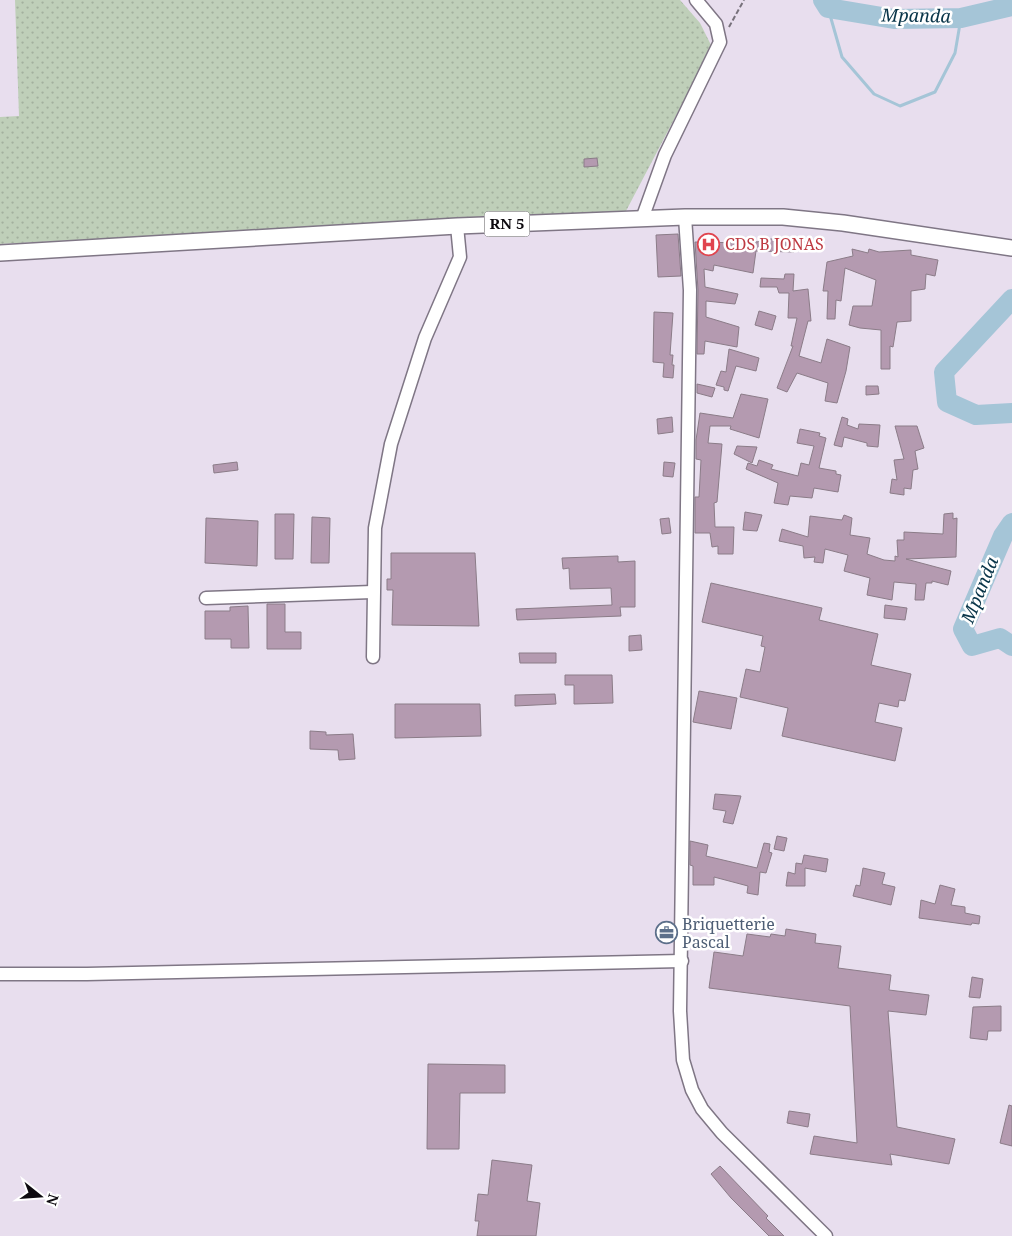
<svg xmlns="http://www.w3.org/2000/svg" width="1012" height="1236" font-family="'Noto Serif',serif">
<defs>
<pattern id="grass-dots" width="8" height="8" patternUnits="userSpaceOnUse" patternTransform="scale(1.25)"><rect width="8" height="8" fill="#bfcfb9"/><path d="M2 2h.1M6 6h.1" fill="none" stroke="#a3b09e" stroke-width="1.8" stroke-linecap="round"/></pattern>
</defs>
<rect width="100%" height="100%" fill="#e8deee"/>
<path fill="url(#grass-dots)" d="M15,0h665l20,23 12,24 -86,164 -626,33v-127l19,-1z"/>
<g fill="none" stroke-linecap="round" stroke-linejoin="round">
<path stroke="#a5c5d7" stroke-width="3" d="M828,8l14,49 32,37 26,12 35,-14 20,-39 6,-35"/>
<g stroke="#a5c5d7" stroke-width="20">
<path d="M823,0l5,8 66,11 67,-1 51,-12"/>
<path d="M1012,299l-68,73 3,30 29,13 36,-2"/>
<path d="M1012,523l-9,13 -40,93 9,17 28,-8 12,8"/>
</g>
</g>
<g fill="#b49ab0" stroke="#8b7c88">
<path d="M597,158l1,8 -14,1v-8z"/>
<path d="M678,234l3,42 -23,1 -2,-42z"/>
<path d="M759,239h36l-1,13 -38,-1 -3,22 -39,-8 -1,6 -9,-2 1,18 33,7 -3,10 -29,-3v16l33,10 -2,20 -32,-6 -1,13h-7l1,-64 -3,-48 53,1 1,-2 9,1z"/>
<path d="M852,249l16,4 1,-4 10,3 32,-2v5l27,5 -3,16 -9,-2 -1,15 -14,2v30l-14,1 -4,25 -3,-1v23h-9v-39l-21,-2 -11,-3 4,-19h19l4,-26 -31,-12 -4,33 -5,-1 -1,19h-8l1,-28h-5l4,-29 26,-6z"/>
<path d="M785,274h9l-1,17 15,-2 3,32h-3l-9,35 22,7 6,-24 23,8 -4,24 -9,32 -12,-2 3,-18 -31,-10 -10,19 -10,-4 16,-42h-2l6,-28h-9l1,-25h-10l-2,-6h-17l1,-9 23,1z"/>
<path d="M759,311l17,5 -4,14 -17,-5z"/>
<path d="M654,312l19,1 -3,42h3l-1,10h2l-1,13 -10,-1 1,-14 -11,-1z"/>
<path d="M729,349l30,9 -3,13 -20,-5 -8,25 -4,-1v-3l-8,-2 5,-14 5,1z"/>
<path d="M697,384l18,4 -3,9 -15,-4z"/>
<path d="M866,386h12l1,8 -13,1z"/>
<path d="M741,394l27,5 -9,39 -29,-9 1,-3h-21l-2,17 14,1 -5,58 -3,1 1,24h19l-1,27h-15v-8l-6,1 -2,-14h-15v-36h4l2,-37 -5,-1v-19l4,-27 33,5z"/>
<path d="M672,417l1,15 -15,2 -1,-15z"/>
<path d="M842,417l6,2 -1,6 11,4 1,-5 21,1 -2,22 -11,-1v-3l-23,-6 -2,10 -8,-2z"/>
<path d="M895,426h22l7,22 -9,3 3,18 -5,1 -2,19 -7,-1v7l-14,-2 2,-14 5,1 -3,-20 10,-1z"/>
<path d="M800,429l20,4 -1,3 7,2 -7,30 17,3v3l5,1 -3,17 -24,-4 -2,10 -22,-2 -2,9 -14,-2 4,-20 -32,-14 2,-6 9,3 2,-6 14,5 -2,4 27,7 3,-13 8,2 5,-19 -17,-3z"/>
<path d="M737,446l20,1 -5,16 -18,-9z"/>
<path d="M237,462l1,8 -24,3 -1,-8z"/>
<path d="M664,462l11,1 -2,14 -10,-1z"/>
<path d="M745,512l17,3 -5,16 -14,-1z"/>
<path d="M953,513v6l4,-1 -1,39 -50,2 45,12 -3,14 -16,-4v2h-6l-2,17h-9l1,-16 -22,-2 -2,18 -25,-5 3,-17 -26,-7 4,-16 -23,-6 -2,14 -9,-1 1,-5 -11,1 -1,-12 -24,-5 3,-12 26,8 2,-21 32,4 2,-5 8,3 -2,17 20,3 -3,16 17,6 11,1v-5l3,1 -1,-17h7v-8l39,2 1,-20z"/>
<path d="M275,514h19l-1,45h-18z"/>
<path d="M312,517l18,1 -1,45h-18z"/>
<path d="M206,518l52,3 -1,45 -52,-3z"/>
<path d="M669,518l2,15 -9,1 -2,-15z"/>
<path d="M391,553h84l4,73 -87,-1 1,-35h-6v-11h4z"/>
<path d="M618,556v6l17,-1v46h-15l1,9 -104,4 -1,-11 96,-4 -1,-17 -41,1 -1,-21 -6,1 -1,-11z"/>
<path d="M711,583l111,25 -3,12 59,14 -7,31 40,9 -6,27 -6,-1 -1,7 -19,-4 -4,19 27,6 -7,33 -113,-25 6,-28 -48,-11 6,-28 14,3 5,-25 -4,-1 2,-10 -61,-14z"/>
<path d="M267,604h18v28h16v17h-34z"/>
<path d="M885,605l22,3 -2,12 -21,-2z"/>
<path d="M248,606l1,42h-18v-9h-26v-28h25v-4z"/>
<path d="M641,635l1,15 -13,1v-15z"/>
<path d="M519,653h37v10h-36z"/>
<path d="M565,675h47l1,28 -39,1v-19h-9z"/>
<path d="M699,691l38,7 -6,31 -38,-7z"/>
<path d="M555,694l1,10 -41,2v-11z"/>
<path d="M395,704h85l1,32 -86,2z"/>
<path d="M310,731l16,1v3l27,-1 2,25 -16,1 -1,-10 -28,-1z"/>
<path d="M715,794l26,2 -8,28 -10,-2 3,-11 -13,-2z"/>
<path d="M777,836l10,2 -3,13 -10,-2z"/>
<path d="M690,841l18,4 -2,11 51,12 7,-25 6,1 -1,8 3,1 -6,20 -6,-1 -2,23 -11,-2 1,-7 -34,-9v8h-21v-19l-3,-1z"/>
<path d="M804,855l24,4 -2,13 -21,-4v18h-19l2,-14 7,2 1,-11 6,1z"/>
<path d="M863,868l22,5 -3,11 13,3 -4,18 -38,-9 3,-11 4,1z"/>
<path d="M940,885l15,4 -4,16 14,2v6l15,3 -1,8 -7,-1 -1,2 -52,-7 2,-18 14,4z"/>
<path d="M786,929l30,5 -1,9 26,3 -3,22 53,7 -2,15 40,5 -3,20 -38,-4 9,116 58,12 -6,25 -59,-10 2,11 -82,-11 4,-18 43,7 -7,-137 -141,-18 5,-36 29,4 4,-22 23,3 1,-3 14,2z"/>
<path d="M972,977l11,2 -3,19 -11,-1z"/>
<path d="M1001,1006v25h-13l-1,9 -17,-2 3,-31z"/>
<path d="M428,1064l77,1v28h-45l-1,56h-32z"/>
<path d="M1009,1105l3,1v40l-12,-3z"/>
<path d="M789,1111l21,3 -2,13 -21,-4z"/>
<path d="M492,1160l40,5 -5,36 13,2 -4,33h-59l2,-15h-4l3,-27 10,1z"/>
<path d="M720,1166l48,50 -2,2 18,18h-15l-38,-38 -20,-24z"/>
</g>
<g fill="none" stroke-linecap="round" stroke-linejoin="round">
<defs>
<g id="minor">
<path d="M685,217l5,73 -10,721 3,49 9,30 10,19 20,24 104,103"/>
<path d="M642,219l23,-64 55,-113 -4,-18 -20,-24"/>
<path d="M206,598l166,-6"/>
<path d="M373,657l2,-129 16,-84 34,-106 35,-81 -3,-31"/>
<path d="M0,974h87l595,-13"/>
</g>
<path id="major" d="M0,253l457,-27 228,-9h98l60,6 169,25"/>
</defs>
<use href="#minor" stroke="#7f7685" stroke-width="15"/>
<use href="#major" stroke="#7f7685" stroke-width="18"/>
<path stroke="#77717b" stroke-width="2" stroke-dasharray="5 2.5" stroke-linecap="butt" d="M729,27l15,-27"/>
<use href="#minor" stroke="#fff" stroke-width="12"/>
<use href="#major" stroke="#fff" stroke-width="15"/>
</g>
<defs>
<symbol id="hospital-ring" viewBox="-11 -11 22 22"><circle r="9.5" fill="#fff" stroke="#e0444e" stroke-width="1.5"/><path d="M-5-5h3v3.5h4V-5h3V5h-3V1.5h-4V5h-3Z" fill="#e0444e"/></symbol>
<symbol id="office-ring" viewBox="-11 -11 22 22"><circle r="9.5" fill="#fff" stroke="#5c6f8a" stroke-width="1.5"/><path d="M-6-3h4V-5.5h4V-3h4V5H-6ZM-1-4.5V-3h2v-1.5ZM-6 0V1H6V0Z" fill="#5c6f8a"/></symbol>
</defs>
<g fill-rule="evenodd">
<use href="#hospital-ring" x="696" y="232" width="25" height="25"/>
<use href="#office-ring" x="654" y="920" width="25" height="25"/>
</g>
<g text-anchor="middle" stroke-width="5" stroke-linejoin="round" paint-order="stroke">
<rect fill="#fff" stroke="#565457" stroke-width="1" x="484.5" y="211.5" width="45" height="25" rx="4"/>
<g font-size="15" font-weight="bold" fill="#0d0a0f">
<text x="507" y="229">RN 5</text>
</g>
<g font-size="16" fill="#be3a42" stroke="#fff" text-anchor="start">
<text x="725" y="250">CDS B JONAS</text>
</g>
<g font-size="16" fill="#4e5e75" stroke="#fff" text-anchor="start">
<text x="682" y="930">Briquetterie<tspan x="682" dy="18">Pascal</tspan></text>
</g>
<g font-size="18" font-style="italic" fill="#093549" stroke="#fff">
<text transform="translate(916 16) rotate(1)" y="6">Mpanda</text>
<text transform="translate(980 590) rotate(-68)" y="6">Mpanda</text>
</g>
</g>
<g transform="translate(40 1196) rotate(107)" stroke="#ffffff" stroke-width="4" paint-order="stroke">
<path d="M0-4L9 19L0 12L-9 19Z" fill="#0d0a0f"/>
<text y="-8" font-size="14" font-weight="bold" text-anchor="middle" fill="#0d0a0f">N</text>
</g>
</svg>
